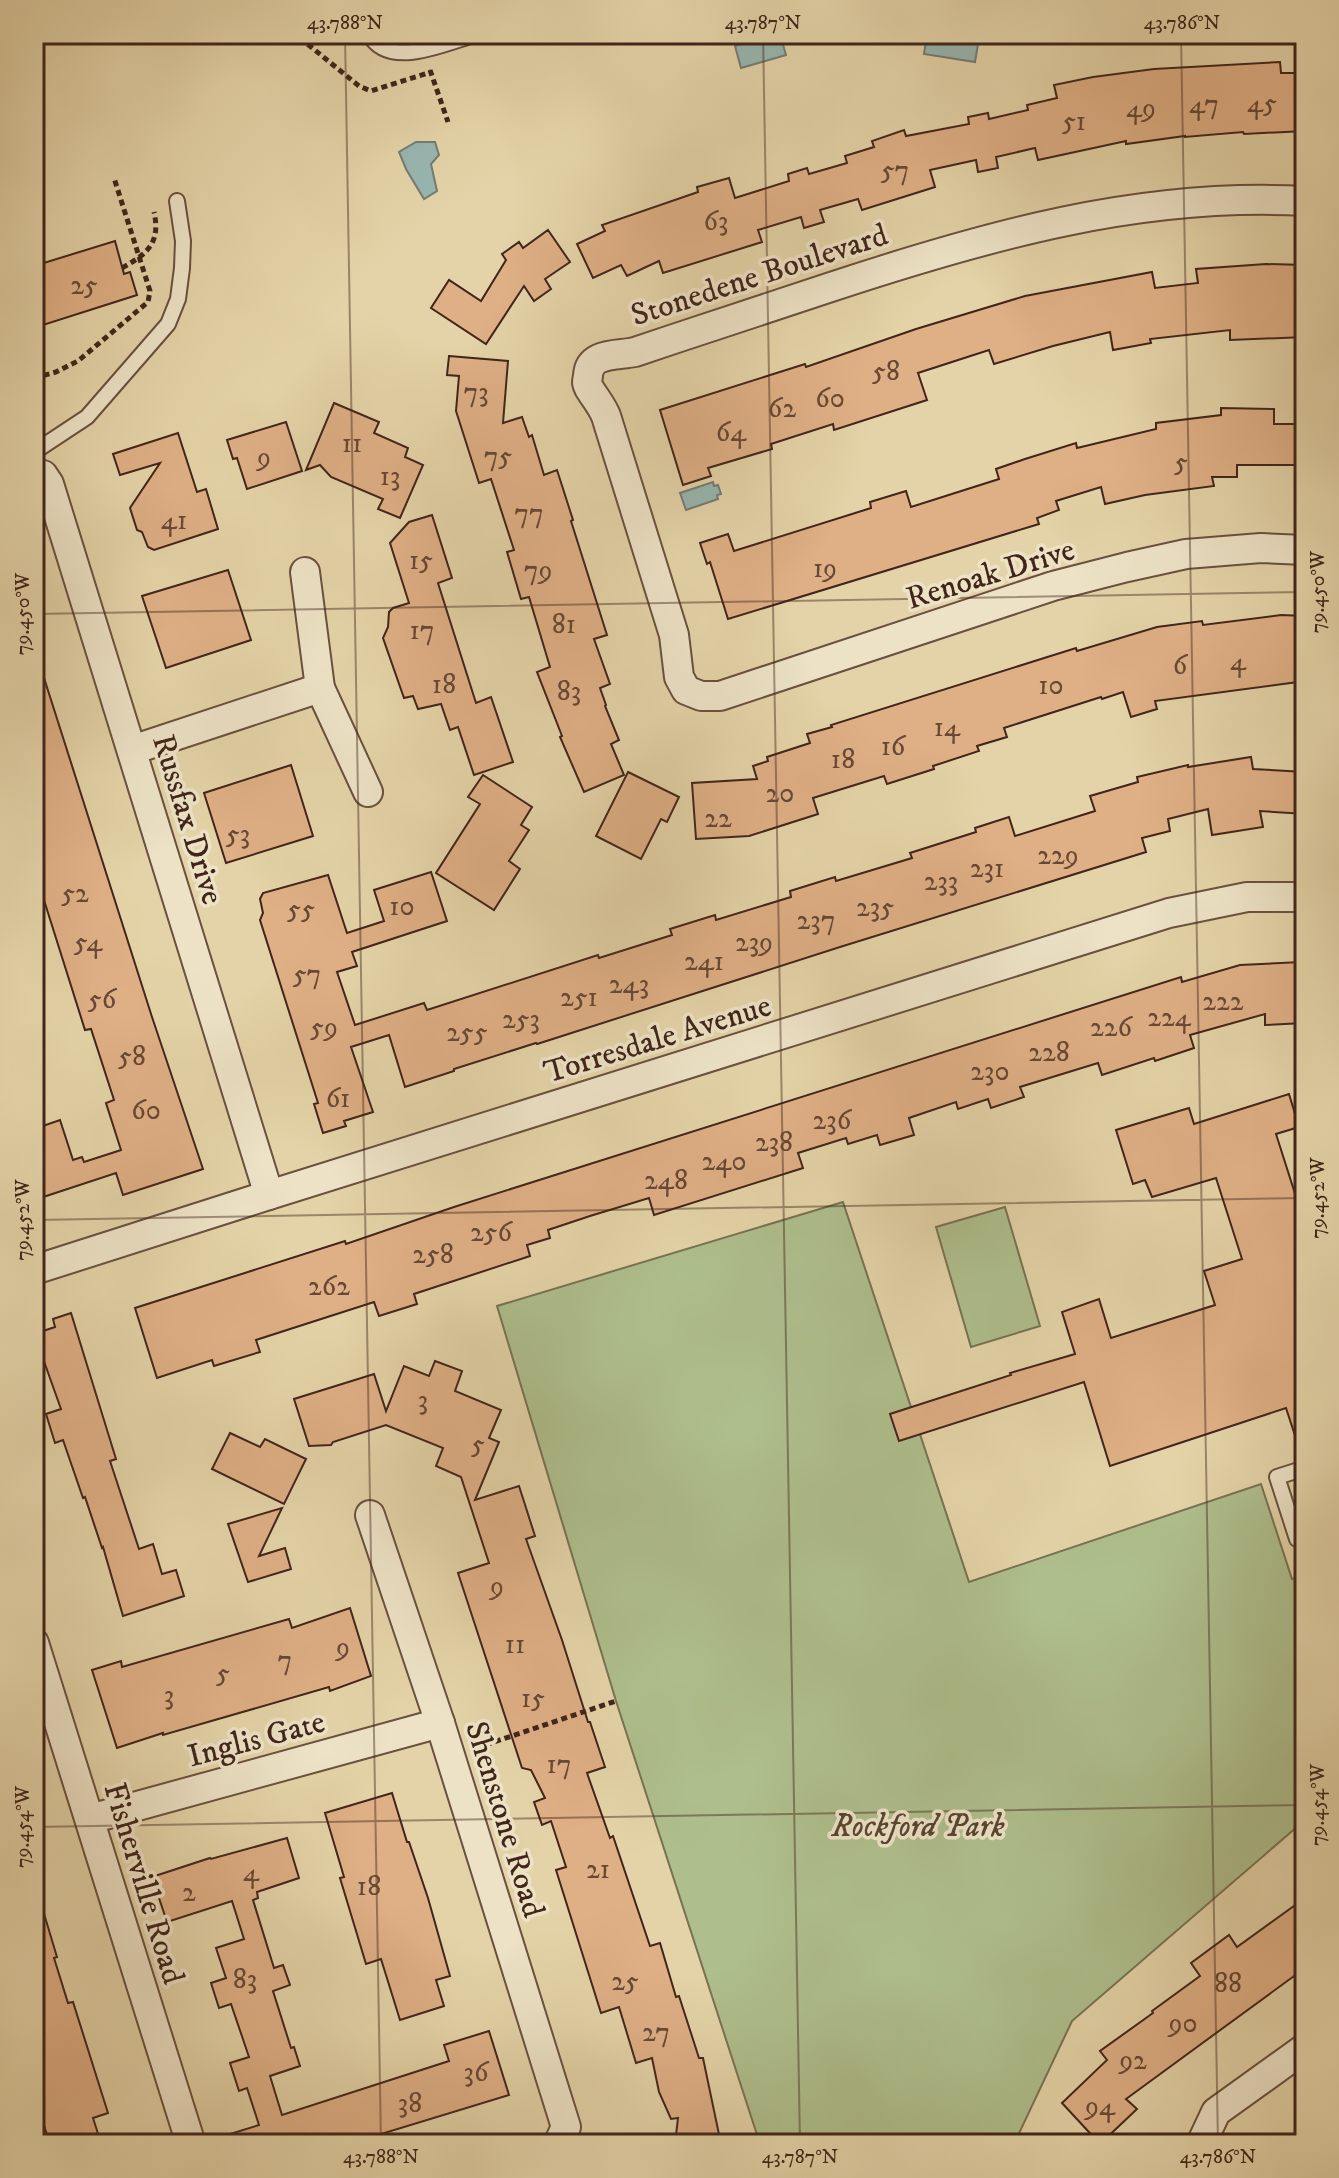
<svg xmlns="http://www.w3.org/2000/svg" width="1339" height="2178" font-family="'IM FELL DW Pica',serif">
<rect width="100%" height="100%" fill="#e4d3a8"/>
<filter id="stains"><feTurbulence type="fractalNoise" baseFrequency=".0025" numOctaves="4"/><feColorMatrix values="0 0 0 0 .2 0 0 0 0 .09 0 0 0 0 .02 0 0 0 .5 -.17"/></filter>
<radialGradient id="worn" r=".72"><stop offset=".6" stop-color="#630" stop-opacity="0"/><stop offset="1" stop-color="#630" stop-opacity=".3"/></radialGradient>
<g fill="#aebe8c" stroke="#787253" stroke-width="2">
<path d="M843,1202l126,380 292,-98 31,95 13,-3v244l-233,201 -58,123h-254l-144,-443 -119,-395z"/>
<path d="M1005,1207l35,119 -69,21 -35,-120z"/>
</g>
<g fill="#97b6b0" stroke="#757c74" stroke-width="2">
<path d="M775,34h5l6,21 -45,13 -6,-22z"/>
<path d="M927,34h27l25,4 -4,24 -51,-8z"/>
<path d="M416,142h19l4,13 -8,9 6,27 -13,8 -18,-30 -7,-17z"/>
<path d="M713,482l1,4 4,-1 3,9 -4,1 1,4 -32,11 -6,-17z"/>
</g>
<g fill="#dfaf85" stroke="#41251a" stroke-width="2">
<path d="M1280,62l1,11h24v58l-61,3 -1,-2 -58,5v-1l-59,8v-3l-88,19 -3,-12 -39,9 2,11 -20,4 -2,-12 -46,10 5,17 -73,23 -4,-11 -38,11 4,12 -20,6 -3,-11 -43,13 4,12 -99,31 -4,-12 -32,15 -6,-11 -28,13 -16,-34 28,-13 -3,-6 96,-33 -1,-5 32,-9 6,20 54,-17 -1,-7 19,-6 2,6 38,-11 -2,-7 29,-9 -2,-6 32,-11 2,6 63,-12 -1,-7 20,-4 1,6 39,-9 -1,-5 30,-7 -3,-13 39,-8 61,-8z"/>
<path d="M548,230l22,32 -25,17 6,10 -17,12 -10,-15 -38,58 -55,-36 18,-28 32,21 25,-41 -4,-6 17,-12 4,6z"/>
<path d="M115,241l9,33 6,-2 7,23 -94,30 -2,-10 -7,2v-51z"/>
<path d="M1266,264l39,1v72l-75,3v-10l-80,9 1,4 -38,7 -3,-18 -57,14 -59,18 -5,-14 -71,23 9,27 -93,30 -1,-6 -62,20 1,5 -64,19 3,8 -28,9 -23,-75 145,-46 1,3 110,-38 109,-33 127,-24 3,16 43,-5 -2,-14z"/>
<path d="M449,356l59,5 -5,62 19,-6 7,20 3,-2 12,40 13,-5 16,50 -2,1 36,114 -13,4 16,45 -10,4 6,17 -1,1 14,34 -8,4 13,31 -40,17 -24,-55 2,-1 -25,-64 13,-5 -21,-70 -8,2 -14,-47 7,-2 -23,-71 -12,4 -23,-72 3,-35 -12,-1z"/>
<path d="M334,403l45,19 -5,11 34,15 -3,9 18,8 -23,53 -22,-9 5,-10 -52,-22 -11,-12 -14,5z"/>
<path d="M1221,408l53,1v15h31v41h-68v12h-25l2,9 -69,9 -40,9 -4,-17 -45,14 3,9 -22,8 2,6 -311,95 -18,-57 -3,2 -7,-21 28,-9 6,17 137,-43 -1,-6 36,-11 5,16 88,-28 -3,-10 29,-10 51,-16 1,5 79,-19v-6l65,-8z"/>
<path d="M286,422l16,49 -55,18 -10,-31 -4,1 -6,-19z"/>
<path d="M178,433l19,59 9,-3 12,40 -64,21 -6,-3 -6,-15 -5,-2 -7,-22 30,-45 -40,12 -7,-21z"/>
<path d="M432,515l20,63 -14,5 38,120 15,-6 22,65 -39,13 -16,-48 -8,3 -9,-26 -23,5 -5,-13 -9,2 -21,-60 5,-11 1,-15 4,-4 16,-5 -19,-60 19,-21z"/>
<path d="M228,570l23,70 -85,28 -24,-72z"/>
<path d="M1281,615l24,1v65l-150,20 2,8 -26,8 -8,-25 -21,7 -1,-2 -97,31 3,9 -30,9 2,5 -46,15 1,3 -47,15 -3,-8 -71,22 5,16 -69,22 -53,3 -4,-56 65,-4 -4,-13 15,-5 -1,-4 43,-14 -3,-9 25,-7 -1,-2 245,-77 1,3 80,-24 45,-6 1,4z"/>
<path d="M34,659h4l114,358 51,152 -80,26 -7,-22 -82,27v-71l26,-9 13,40 9,-3 2,5 37,-12 -15,-47 8,-3 -23,-71 -6,1 -48,-152h-3z"/>
<path d="M1251,757l2,12 52,3v42l-45,-3 3,16 -51,8 -4,-26 -40,10 2,12 -28,7 4,14 -306,95 -303,97 -1,-1 -82,26v2l-49,16 -16,-52 -38,12 22,65 -29,9 2,5 -23,7 -9,-29 4,-1 -58,-183 3,-7 -3,-14 3,-6 65,-18 19,58 37,-12 -10,-31 57,-18 16,49 -95,31 5,14 -20,6 18,53 69,-22 3,7 171,-55 1,3 73,-23 -2,-6 45,-14 1,5 75,-23 -1,-6 45,-14 1,4 76,-23 -2,-5 66,-21 -1,-4 34,-11 6,19 80,-25 -5,-15 48,-14 -1,-5 51,-12v2z"/>
<path d="M291,765l22,71 -87,27 -22,-70z"/>
<path d="M628,772l51,25 -12,25 -6,-3 -20,40 -45,-23z"/>
<path d="M483,775l49,32 -11,18 8,5 -20,31 11,8 -26,41 -58,-37 44,-69 -12,-7z"/>
<path d="M1301,962l3,61 -39,2v-11l-75,21 4,13 -39,13 -1,-3 -52,17 -4,-12 -78,24 4,10 -33,11 -3,-9 -30,10 -2,-7 -47,16 5,17 -34,10 -3,-10 -29,9 -2,-6 -48,15 5,15 -149,47 -5,-17 -59,18 -42,14 2,8 -23,7 3,11 -116,38 3,10 -38,12 -5,-14 -118,38 4,12 -46,14 -2,-6 -55,18 -22,-70 210,-67 1,3 108,-37 727,-230 1,5 58,-17z"/>
<path d="M1289,1094l10,33 -23,7 29,91v229h-4l-15,-46 -176,58 -26,-84 -185,59 -9,-27 121,-39 -1,-2 65,-19 -13,-42 37,-13 12,39 104,-33 -11,-34 38,-12 -26,-81 -64,19 -7,-17 -12,4 -17,-54 73,-22 5,16z"/>
<path d="M71,1313l45,146 -6,2 29,88 14,-5 9,30 14,-4 8,26 -61,20 -20,-69 -1,1 -17,-51 -2,1 -20,-58 -8,3 -9,-29 15,-5 -20,-56 -7,2v-21l21,-7 -2,-8z"/>
<path d="M435,1361l27,10 -7,20 46,19 -12,28 10,4 -24,58 44,-14 16,50 -9,3 36,101 26,82h2l15,45 -18,6 23,65 3,-2 37,110 10,-3 16,54 3,-1 20,62h4l18,86h-46l3,-26 -7,1 -12,-27 -7,-34 -16,5 -17,-56 -18,6 -45,-143 10,-3 -15,-46 -9,4 -8,-23 11,-4 -14,-28 -9,-2 -64,-195 31,-10 -28,-86 -25,-11 7,-18 -57,-23 -53,17 -2,3 -22,1 -15,-47 80,-25 12,37 18,-45 25,10z"/>
<path d="M230,1433l30,14 5,-8 41,20 -22,45 -72,-35z"/>
<path d="M282,1508l-23,48 26,-8 6,21 -43,13 -20,-58z"/>
<path d="M350,1608l21,68 -41,15 -1,-4 -166,48v-2l-46,15 -25,-78 29,-9 1,6 167,-48 3,9z"/>
<path d="M392,1793l15,49h2l19,56 22,78 -14,4 8,26 -44,14 -19,-61 -15,5 -26,-86 4,-1 -19,-64z"/>
<path d="M287,1838l12,40 -42,14 1,6 -5,2 21,68 9,-3 7,20 -17,6 18,57 3,-1 6,19 -30,10 12,39 167,-54 -5,-16 45,-14 20,64 -154,47 -1,-5 -23,7h-116l-1,-5 45,-14 -12,-37 -8,3 -9,-28 19,-6 -18,-53 -12,4 -8,-25 15,-5 -10,-30 28,-9 -12,-38 -65,21 -15,-45 58,-19 1,1z"/>
<path d="M39,1897l18,60 -3,1 14,45 5,-1 35,111 -15,5 7,22 -10,4h-40l-16,-50v-196z"/>
<path d="M1305,1898v70l-179,131 11,10 -37,35 -38,-41 45,-43 -7,-9 53,-38 -1,-2 48,-35 -9,-13 38,-28 8,12z"/>
</g>
<g fill="none" stroke-linecap="round" stroke-linejoin="round">
<defs>
<g id="lane">
<path d="M369,34c20,37 78,8 108,0"/>
<path d="M34,452l53,-35 81,-93 10,-25 4,-31 1,-27 -6,-40"/>
<path d="M1305,1468l-28,9 20,62 8,-3"/>
</g>
<g id="street">
<path d="M1305,201c-165,-9 -319,35 -474,86 -66,22 -131,43 -196,65 -18,4 -46,0 -47,24 -1,6 -2,6 1,12 6,10 13,18 17,28l68,219 5,42 7,13 15,6h19l333,-110 74,-19 59,-13 75,-6 44,2"/>
<path d="M34,473l9,2 6,9 220,711"/>
<path d="M305,572l15,116 48,104"/>
<path d="M132,750l188,-62"/>
<path d="M34,1270l235,-75 900,-282 78,-16h58"/>
<path d="M370,1515l70,208 126,404 -8,17"/>
<path d="M34,1643l157,501"/>
<path d="M90,1819l350,-96"/>
<path d="M1201,2144l15,-32 89,-64"/>
</g>
</defs>
<use href="#lane" stroke="#6a503e" stroke-width="18"/>
<use href="#street" stroke="#6a503e" stroke-width="32"/>
<g stroke="#41251a" stroke-width="5" stroke-dasharray="6 4" stroke-linecap="butt">
<path d="M40,35l1,-1"/>
<path d="M300,38l59,48 12,5 60,-19"/>
<path d="M430,70l18,52"/>
<path d="M122,268c25,-14 39,-25 32,-56"/>
<path d="M34,378l22,-6 22,-11 70,-59 2,-11 -36,-113"/>
<path d="M1305,1145c-9,18 -6,34 0,52"/>
<path d="M476,1748l140,-47"/>
<path d="M130,2144l20,-6"/>
</g>
<use href="#lane" stroke="#ede2c6" stroke-width="14"/>
<use href="#street" stroke="#ede2c6" stroke-width="28"/>
</g>
<path fill="none" stroke="#41251a" stroke-width="2" stroke-opacity="0.45" d="M345,34l36,2110M763,34l37,2110M1181,34l37,2110M34,614l1271,-22M34,1220l1271,-22M34,1827l1271,-22"/>
<g text-anchor="middle" stroke-width="7" stroke-linejoin="round" paint-order="stroke">
<g font-size="28" fill="#684835">
<text x="1262" y="112">45</text>
<text x="1204" y="113">47</text>
<text x="1141" y="117">49</text>
<text x="1074" y="130">51</text>
<text x="895" y="179">57</text>
<text x="716" y="230">63</text>
<text x="84" y="294">25</text>
<text x="886" y="380">58</text>
<text x="476" y="401">73</text>
<text x="830" y="407">60</text>
<text x="782" y="417">62</text>
<text x="731" y="441">64</text>
<text x="352" y="452">11</text>
<text x="498" y="465">75</text>
<text x="264" y="466">9</text>
<text x="1181" y="471">5</text>
<text x="390" y="485">13</text>
<text x="529" y="522">77</text>
<text x="174" y="529">41</text>
<text x="421" y="569">15</text>
<text x="825" y="577">19</text>
<text x="538" y="579">79</text>
<text x="564" y="633">81</text>
<text x="422" y="639">17</text>
<text x="1238" y="670">4</text>
<text x="1180" y="674">6</text>
<text x="444" y="693">18</text>
<text x="1051" y="694">10</text>
<text x="569" y="700">83</text>
<text x="947" y="736">14</text>
<text x="893" y="755">16</text>
<text x="843" y="768">18</text>
<text x="780" y="802">20</text>
<text x="718" y="827">22</text>
<text x="238" y="843">53</text>
<text x="1058" y="864">229</text>
<text x="987" y="877">231</text>
<text x="941" y="890">233</text>
<text x="75" y="902">52</text>
<text x="402" y="915">10</text>
<text x="875" y="916">235</text>
<text x="301" y="918">55</text>
<text x="816" y="929">237</text>
<text x="88" y="951">54</text>
<text x="754" y="951">239</text>
<text x="704" y="970">241</text>
<text x="307" y="983">57</text>
<text x="629" y="993">243</text>
<text x="579" y="1006">251</text>
<text x="102" y="1008">56</text>
<text x="1223" y="1010">222</text>
<text x="1169" y="1026">224</text>
<text x="521" y="1028">253</text>
<text x="324" y="1036">59</text>
<text x="1111" y="1036">226</text>
<text x="467" y="1041">255</text>
<text x="1049" y="1061">228</text>
<text x="132" y="1065">58</text>
<text x="990" y="1080">230</text>
<text x="338" y="1107">61</text>
<text x="146" y="1119">60</text>
<text x="832" y="1129">236</text>
<text x="774" y="1151">238</text>
<text x="724" y="1170">240</text>
<text x="666" y="1189">248</text>
<text x="491" y="1241">256</text>
<text x="433" y="1263">258</text>
<text x="329" y="1295">262</text>
<text x="423" y="1409">3</text>
<text x="478" y="1453">5</text>
<text x="497" y="1595">9</text>
<text x="515" y="1653">11</text>
<text x="343" y="1656">9</text>
<text x="285" y="1669">7</text>
<text x="223" y="1682">5</text>
<text x="169" y="1704">3</text>
<text x="533" y="1707">15</text>
<text x="559" y="1773">17</text>
<text x="598" y="1878">21</text>
<text x="251" y="1881">4</text>
<text x="369" y="1895">18</text>
<text x="189" y="1901">2</text>
<text x="245" y="1988">83</text>
<text x="625" y="1990">25</text>
<text x="1228" y="1992">88</text>
<text x="1183" y="2032">90</text>
<text x="656" y="2041">27</text>
<text x="1133" y="2069">92</text>
<text x="476" y="2081">36</text>
<text x="410" y="2112">38</text>
<text x="1100" y="2115">94</text>
</g>
<g font-size="32" fill="#41251a" stroke="#ede2c6">
<text transform="translate(759 274) rotate(-18)" y="11">Stonedene Boulevard</text>
<text transform="translate(990 573) rotate(-17)" y="11">Renoak Drive</text>
<text transform="translate(189 819) rotate(73)" y="11">Russfax Drive</text>
<text transform="translate(657 1038) rotate(-17)" y="11">Torresdale Avenue</text>
<text transform="translate(256 1738) rotate(-15)" y="11">Inglis Gate</text>
<text transform="translate(506 1819) rotate(73)" y="11">Shenstone Road</text>
<text transform="translate(145 1883) rotate(73)" y="11">Fisherville Road</text>
</g>
<g font-size="32" font-style="italic" fill="#574431" stroke="#ede2c6">
<text x="918" y="1836">Rockford Park</text>
</g>
</g>
<rect width="1339" height="2178" fill="none" stroke="#e4d3a8" stroke-width="88"/>
<rect x="44" y="44" width="1251" height="2090" fill="none" stroke="#41251a" stroke-width="3"/>
<g font-size="20" text-anchor="middle" fill="#41251a">
<text x="345" y="29">43.788°N</text>
<text x="763" y="29">43.787°N</text>
<text x="1182" y="29">43.786°N</text>
<text transform="translate(1317 592) rotate(-90)" y="7">79.450°W</text>
<text transform="translate(22 614) rotate(-90)" y="7">79.450°W</text>
<text transform="translate(1317 1198) rotate(-90)" y="7">79.452°W</text>
<text transform="translate(22 1220) rotate(-90)" y="7">79.452°W</text>
<text transform="translate(1317 1805) rotate(-90)" y="7">79.454°W</text>
<text transform="translate(22 1827) rotate(-90)" y="7">79.454°W</text>
<text x="381" y="2163">43.788°N</text>
<text x="800" y="2163">43.787°N</text>
<text x="1218" y="2163">43.786°N</text>
</g>
<rect width="100%" height="100%" filter="url(#stains)"/>
<rect width="100%" height="100%" fill="url(#worn)"/>
</svg>
